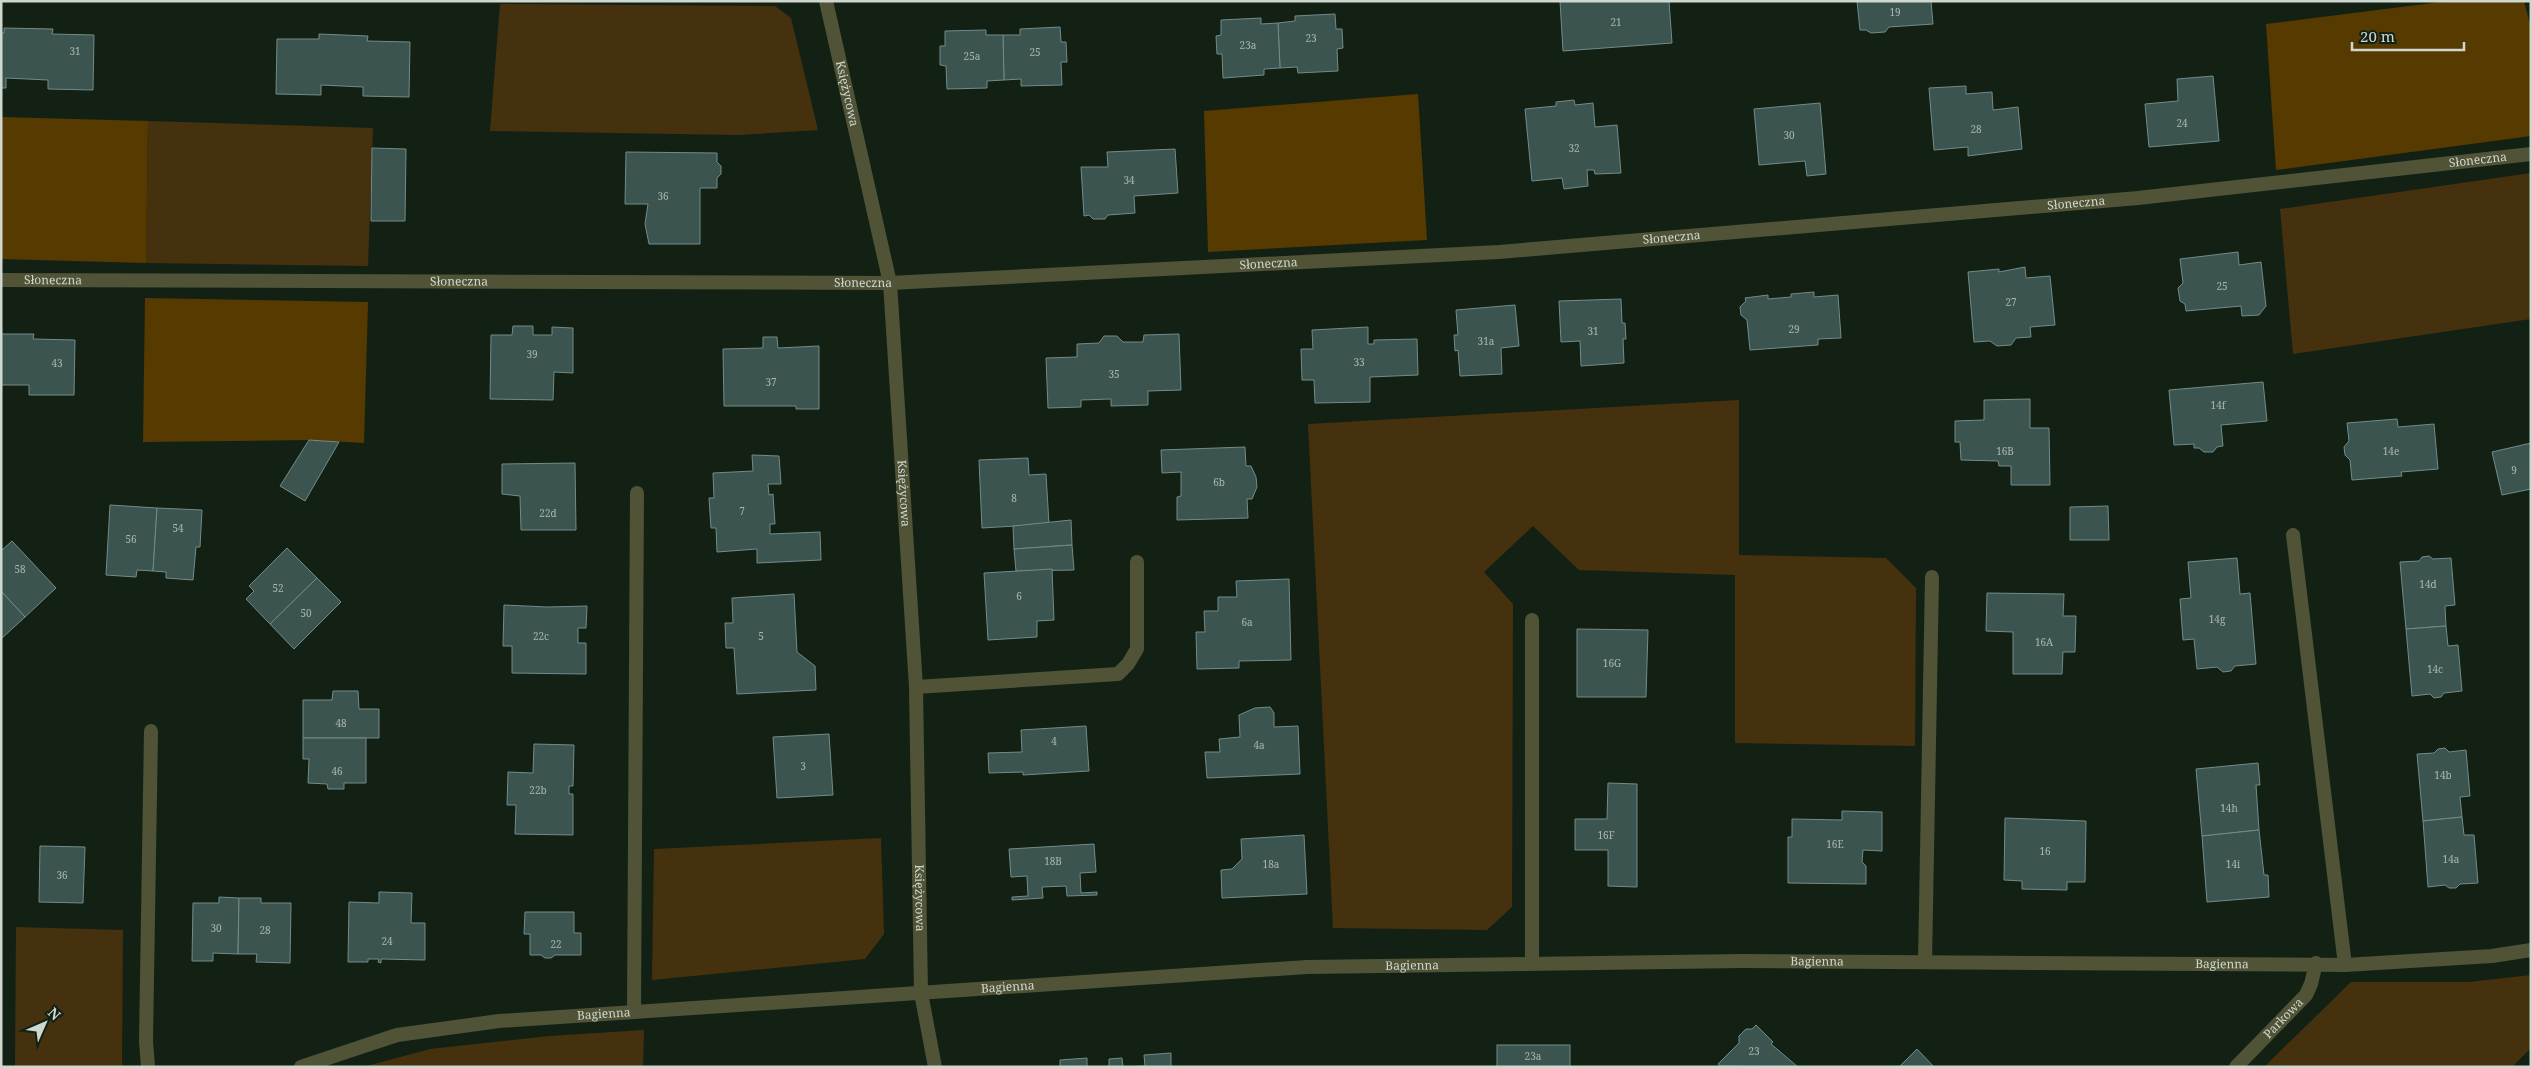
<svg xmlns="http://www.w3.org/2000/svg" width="2532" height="1068" font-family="'Noto Serif',serif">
<rect width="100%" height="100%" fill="#132115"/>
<g fill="#45310e">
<path d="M500,4l275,2 16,12 27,112 -80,5 -248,-4z"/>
<path d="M148,121l225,7 -5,138 -222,-3z"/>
<path d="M2531,173v146l-238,35 -13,-145z"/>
<path d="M1739,400v155l147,3 30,30 -1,158 -180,-3v-168l-156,-5 -46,-44 -49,46 29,32 -1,303 -25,23 -154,-2 -25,-504z"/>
<path d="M881,838l3,96 -19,25 -213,21 2,-131z"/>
<path d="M16,927l107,3 -1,137h-107z"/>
<path d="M2531,975v73l-19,19h-248l87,-85h118z"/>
<path d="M644,1030l-1,37h-280l67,-18 119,-13z"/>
</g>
<g fill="#573a00">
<path d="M2449,1h75l7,27v108l-255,34 -10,-146z"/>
<path d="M1418,94l9,146 -219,12 -4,-141z"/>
<path d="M1,117l147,4 -2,142 -145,-4z"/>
<path d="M145,298l223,4 -4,141 -55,-3 -166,2z"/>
</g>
<g fill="#3c5450" stroke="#728c87">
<path d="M1560,1h109l3,42 -109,8z"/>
<path d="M1857,1h74l2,23 -44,3 -4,5 -14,1 -5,-3h-6z"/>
<path d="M1335,14l1,15h6l1,19 -6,1 1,22 -40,2 -1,-6 -17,1 -2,-45 17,-2v-5z"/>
<path d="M1261,18v6l17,-1 2,45 -16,1v6l-41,3 -1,-24h-5l-1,-18 5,-1v-15z"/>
<path d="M1060,27l1,15h5l1,20h-6l1,23 -41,1v-7l-17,1 -1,-45h17v-6z"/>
<path d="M4,28l49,1 -1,5 42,1 -1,55 -45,-1v-9l-42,-2v10h-5v-55h3z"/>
<path d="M986,30v5h17l1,45 -17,1v7l-40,1 -1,-23 -6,-1v-19h5v-15z"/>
<path d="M319,34l49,2 -1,5 43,1 -1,55 -46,-1v-9l-42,-2v10l-45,-1 1,-55h42z"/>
<path d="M2213,76l6,65 -70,6 -4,-43 33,-3 -1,-22z"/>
<path d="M1966,86v8l26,-2 1,18 25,-3 4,42 -54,7v-9l-34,3 -5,-62z"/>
<path d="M1574,100l1,5 18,-2 2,24 22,-2 4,48 -26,1 -1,-4h-7l1,16 -24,3 -2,-11 -30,3 -7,-72 31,-3v-4z"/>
<path d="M1820,103l6,71 -19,2 -2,-15 -46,4 -5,-56z"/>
<path d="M372,148l34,1 -1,72h-34z"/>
<path d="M1175,149l3,44 -44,3 1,17 -27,2 -3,4h-12l-4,-4 -5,1 -3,-49h27l-1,-15z"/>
<path d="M626,152l91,1v9l4,4v8l-4,4v10h-17v56h-51l-4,-20 3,-20h-23z"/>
<path d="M2238,252l1,13 22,-3 5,44 -7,9 -17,1 -1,-10 -55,5 -1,-7 -5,-3 -2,-13 5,-5 -3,-24z"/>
<path d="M2025,267l1,11 24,-2 5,49 -25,2 1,10 -15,1 -5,7 -14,1 -7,-5 -16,1 -6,-70 31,-3v3z"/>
<path d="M1814,292v5l24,-2 3,43 -23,1v6l-68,5 -3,-30 -6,-5 -1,-8 6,-6 -1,-3 23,-3v4l23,-2v-3z"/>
<path d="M1621,299l1,24h3l1,16h-3l1,24 -43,3 -1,-25 -19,1 -2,-41z"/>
<path d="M1515,305l4,41 -18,2 1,26 -42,2 -2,-26 -3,1 -1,-16h4l-2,-25z"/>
<path d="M513,326h20v9h19v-8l21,1v45l-19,-1 -1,28 -63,-1 1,-64h21z"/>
<path d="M1368,327v17h6v-4l43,-1 1,36 -48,2v25l-55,1 -1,-23h-12l-1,-31h12l-1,-19z"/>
<path d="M1,334h33l-1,5 42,1 -1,55h-45v-10h-28z"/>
<path d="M1179,334l2,56 -33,1v14l-37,1v-7l-30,1v7l-33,1 -2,-50 31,-1v-13l22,-1 5,-7h13l6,6h20l1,-7z"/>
<path d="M763,337h14l1,11 41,-2v63h-23v-3h-72l-1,-57 40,-1z"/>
<path d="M2263,382l4,39 -46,4 2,21 -6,1 -4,5h-9l-5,-4h-5v-4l-20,1 -5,-55z"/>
<path d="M2030,399v29h19l1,57h-39v-19h-12l-1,-5 -37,-1 -1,-18h-5v-21l29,-1v-20z"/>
<path d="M2397,419l1,8 36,-3 4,45 -37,3 1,4 -50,4 -2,-20 -5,-5 -1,-8 5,-6 -2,-18z"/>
<path d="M309,440l30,2 -34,59 -25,-15z"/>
<path d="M2531,443v46l-29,6 -10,-43z"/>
<path d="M1245,447l1,19h5l5,11 1,10 -5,12h-5l1,19 -71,2v-23l4,-1v-24l-19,1 -1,-23z"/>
<path d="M752,455l27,1 2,28h-13l1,11 4,-1 2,30h-5v10l50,-2 1,28 -64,3v-14l-40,3 -1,-24h-5l-2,-30h5l-1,-25 40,-2z"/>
<path d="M1028,458l1,17 17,-1 3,50 -67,4 -3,-68z"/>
<path d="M575,463l1,67h-55l-1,-34 -18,-2v-30z"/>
<path d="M110,505l47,3 -4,63 -16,-1 -1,7 -30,-2z"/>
<path d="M2108,506l1,34h-39v-33z"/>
<path d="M157,508l45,2 -2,37h-4l-3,33 -27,-2v-6l-13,-1z"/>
<path d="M1071,520l1,25 -58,4 -1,-23z"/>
<path d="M12,541l44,47 -31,29 -24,-26v-40z"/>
<path d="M1072,545l2,25 -58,1 -2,-22z"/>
<path d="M287,548l30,30 -47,46 -24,-25 8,-8 -5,-5z"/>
<path d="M2429,556l4,3 18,-1 4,47 -10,1 1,20 -40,3 -6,-67 19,-1 3,-4z"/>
<path d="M2237,558l3,36 10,-1 6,71 -21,2 -4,5 -8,1 -6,-5 -20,2 -3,-30 -11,1 -3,-41 11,-1 -3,-36z"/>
<path d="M1052,569l2,51 -17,1v16l-49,3 -4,-67z"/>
<path d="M317,578l24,24 -47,47 -24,-25z"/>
<path d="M1289,579l2,81 -52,1v7l-42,1 -1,-37h9l-1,-21h14v-14h19l-1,-16z"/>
<path d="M1,591l24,26 -24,22z"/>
<path d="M1987,593l77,1 -1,22h13l-1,36h-12l-1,22h-49v-42l-27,-1z"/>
<path d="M794,594l3,58 18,14 1,24 -79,4 -3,-46h-8l-1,-25h8l-1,-25z"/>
<path d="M504,605l43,2 40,-1 -1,22h-8v15h8v31l-74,-1v-27h-9z"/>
<path d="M2446,626l2,20 10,-1 4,46 -18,2 -3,4 -7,1 -4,-4 -18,2 -6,-67z"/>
<path d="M1577,629l71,1 -2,67h-69z"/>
<path d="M333,691h25l1,18h20v29h-76v-38h29z"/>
<path d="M1270,707l4,6v14l24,-1 2,48 -93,4 -2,-26h15l-1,-13 21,-2 -1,-22 16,-7z"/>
<path d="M1086,726l3,45 -66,4v-3l-34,1 -1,-20 34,-1 -1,-22z"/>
<path d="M829,734l4,61 -56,3 -4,-61z"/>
<path d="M303,738h63v45h-22v6h-16l-1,-5 -19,-1 1,-24h-6z"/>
<path d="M534,744l40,1 -1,41h-4v8h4v41l-58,-1 1,-29h-9l1,-33 25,1z"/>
<path d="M2445,748l4,4 17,-2 4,46 -10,1 2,20 -39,4 -6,-67 17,-1 4,-4z"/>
<path d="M2258,763l2,22h-4l3,45 -57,6 -6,-67z"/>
<path d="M1608,783l29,1v103l-29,-1v-36h-33v-31h32z"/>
<path d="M1842,811l40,1v39l-19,-1 -1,12 4,4v18l-78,-1v-46h4v-18l50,1z"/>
<path d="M2462,817l2,18h10l4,48 -18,1 -4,4h-7l-4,-3 -17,2 -5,-66z"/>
<path d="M2005,818l81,3 -1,61h-18v8l-45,-1v-8l-18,-1z"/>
<path d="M2259,830l5,45h4l1,22 -62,5 -5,-66z"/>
<path d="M1304,835l3,59 -85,4 -1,-28 11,-1 10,-10 -1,-20z"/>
<path d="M1094,844l2,28 -16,1 1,20 16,-1v3l-30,1 -1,-10 -24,1 1,11 -31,2v-3l16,-1 -1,-20 -16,1 -2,-28z"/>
<path d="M40,846l45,1 -2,56 -44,-1z"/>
<path d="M379,892l33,1 -1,30h14v37l-44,-1v4l-3,-1 1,-3h-11v3h-20l1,-60 30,1z"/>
<path d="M219,897l20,1 -1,56 -25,-1v8h-21l1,-58h26z"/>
<path d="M239,898h22v5h30l-1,60 -34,-1 1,-8h-19z"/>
<path d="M525,912h49v21h7v22h-26l-4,3h-6l-4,-3h-11v-21h-6z"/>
<path d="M1756,1025l17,17 -2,2 27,23 -78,-1 -2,-2 21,-21v-7l7,-7h6z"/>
<rect x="1497" y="1045" width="73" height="22"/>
<path d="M1917,1049l17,18h-35z"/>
<path d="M1171,1053v14h-47l21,-1 -1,-11z"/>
<path d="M1087,1058v9h-27v-7z"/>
<path d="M1122,1058l1,9h-14v-8z"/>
</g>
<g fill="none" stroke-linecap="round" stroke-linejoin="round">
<g stroke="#505336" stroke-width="14">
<path d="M2293,535l52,430"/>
<path d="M916,687l202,-13 10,-10 9,-15v-87"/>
<path d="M1925,962l7,-385"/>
<path d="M1532,964v-344"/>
<path d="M634,1012l3,-519"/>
<path d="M148,1067l-2,-26 5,-310"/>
</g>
<g stroke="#505336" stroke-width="14">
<path id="s1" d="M826,1l64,282 26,404 5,306 14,74"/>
<path id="s2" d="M1,280l889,3 609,-31 639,-54 393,-44"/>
<path id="s3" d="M301,1067l96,-32 102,-14 808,-54 435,-6 603,4 147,-9 39,-6"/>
<path id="s4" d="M2236,1067l70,-72 5,-11 5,-21"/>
</g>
</g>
<g text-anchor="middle" stroke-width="4" stroke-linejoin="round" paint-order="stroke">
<g font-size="10" fill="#aab7af">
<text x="1895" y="16">19</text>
<text x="1616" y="26">21</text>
<text x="1311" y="42">23</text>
<text x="1248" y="49">23a</text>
<text x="75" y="55">31</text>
<text x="1035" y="56">25</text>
<text x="972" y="60">25a</text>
<text x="2182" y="127">24</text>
<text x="1976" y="133">28</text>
<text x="1789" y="139">30</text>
<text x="1574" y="152">32</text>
<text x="1129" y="184">34</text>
<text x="663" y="200">36</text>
<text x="2222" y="290">25</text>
<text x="2011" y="306">27</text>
<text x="1794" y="333">29</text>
<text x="1593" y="335">31</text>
<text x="1486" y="345">31a</text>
<text x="532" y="358">39</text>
<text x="1359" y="366">33</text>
<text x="57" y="367">43</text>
<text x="1114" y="378">35</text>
<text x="771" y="386">37</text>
<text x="2218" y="409">14f</text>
<text x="2005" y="455">16B</text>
<text x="2391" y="455">14e</text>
<text x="2514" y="474">9</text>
<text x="1219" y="486">6b</text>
<text x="1014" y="502">8</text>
<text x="742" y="515">7</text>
<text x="548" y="517">22d</text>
<text x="178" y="532">54</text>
<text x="131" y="543">56</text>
<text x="20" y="573">58</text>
<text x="2428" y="588">14d</text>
<text x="278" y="592">52</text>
<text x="1019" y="600">6</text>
<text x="306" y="617">50</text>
<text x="2217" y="623">14g</text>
<text x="1247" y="626">6a</text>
<text x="541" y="640">22c</text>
<text x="761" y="640">5</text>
<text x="2044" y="646">16A</text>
<text x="1612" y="667">16G</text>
<text x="2435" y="673">14c</text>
<text x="341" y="727">48</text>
<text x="1054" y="745">4</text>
<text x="1259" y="749">4a</text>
<text x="803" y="770">3</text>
<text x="337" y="775">46</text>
<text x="2443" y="779">14b</text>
<text x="538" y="794">22b</text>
<text x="2229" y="812">14h</text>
<text x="1606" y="839">16F</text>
<text x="1835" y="848">16E</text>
<text x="2045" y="855">16</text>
<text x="2451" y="863">14a</text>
<text x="1053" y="865">18B</text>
<text x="1271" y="868">18a</text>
<text x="2233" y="868">14i</text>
<text x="62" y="879">36</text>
<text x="216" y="932">30</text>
<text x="265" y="934">28</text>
<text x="387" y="945">24</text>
<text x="556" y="948">22</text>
<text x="1754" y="1055">23</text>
<text x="1533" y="1060">23a</text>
</g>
<g font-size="12" fill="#cfd8cf" stroke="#132115">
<text dy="4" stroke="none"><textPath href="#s1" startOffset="95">Księżycowa</textPath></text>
<text dy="4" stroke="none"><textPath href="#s2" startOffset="2482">Słoneczna</textPath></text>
<text dy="4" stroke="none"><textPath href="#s2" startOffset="2078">Słoneczna</textPath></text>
<text dy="4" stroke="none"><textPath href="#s2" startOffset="1672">Słoneczna</textPath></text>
<text dy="4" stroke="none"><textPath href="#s2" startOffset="1268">Słoneczna</textPath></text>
<text dy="4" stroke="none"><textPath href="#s2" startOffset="52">Słoneczna</textPath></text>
<text dy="4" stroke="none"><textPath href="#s2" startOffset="458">Słoneczna</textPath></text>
<text dy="4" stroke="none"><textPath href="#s2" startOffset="862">Słoneczna</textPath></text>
<text dy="4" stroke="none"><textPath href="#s1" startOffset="500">Księżycowa</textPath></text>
<text dy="4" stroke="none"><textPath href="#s1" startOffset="905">Księżycowa</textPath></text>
<text dy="4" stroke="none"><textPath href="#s3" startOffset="1524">Bagienna</textPath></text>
<text dy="4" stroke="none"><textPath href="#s3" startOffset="1929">Bagienna</textPath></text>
<text dy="4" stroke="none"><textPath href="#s3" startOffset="1119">Bagienna</textPath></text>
<text dy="4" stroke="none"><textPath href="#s3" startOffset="714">Bagienna</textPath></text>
<text dy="4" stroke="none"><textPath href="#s3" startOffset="309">Bagienna</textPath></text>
<text dy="4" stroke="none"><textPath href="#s4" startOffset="68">Parkowa</textPath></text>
</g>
</g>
<rect width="2532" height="1068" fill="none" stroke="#cfd8cf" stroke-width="5"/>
<g transform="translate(45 1023) rotate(45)" stroke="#132115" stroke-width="4" paint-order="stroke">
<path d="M0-4L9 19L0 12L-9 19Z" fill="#cfd8cf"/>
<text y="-8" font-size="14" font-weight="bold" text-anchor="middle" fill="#cfd8cf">N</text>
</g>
<path d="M2352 42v8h112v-8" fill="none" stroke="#cfd8cf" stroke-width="2.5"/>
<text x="2360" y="42" font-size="15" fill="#cfd8cf" stroke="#132115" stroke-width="4" paint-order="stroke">20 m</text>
</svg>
